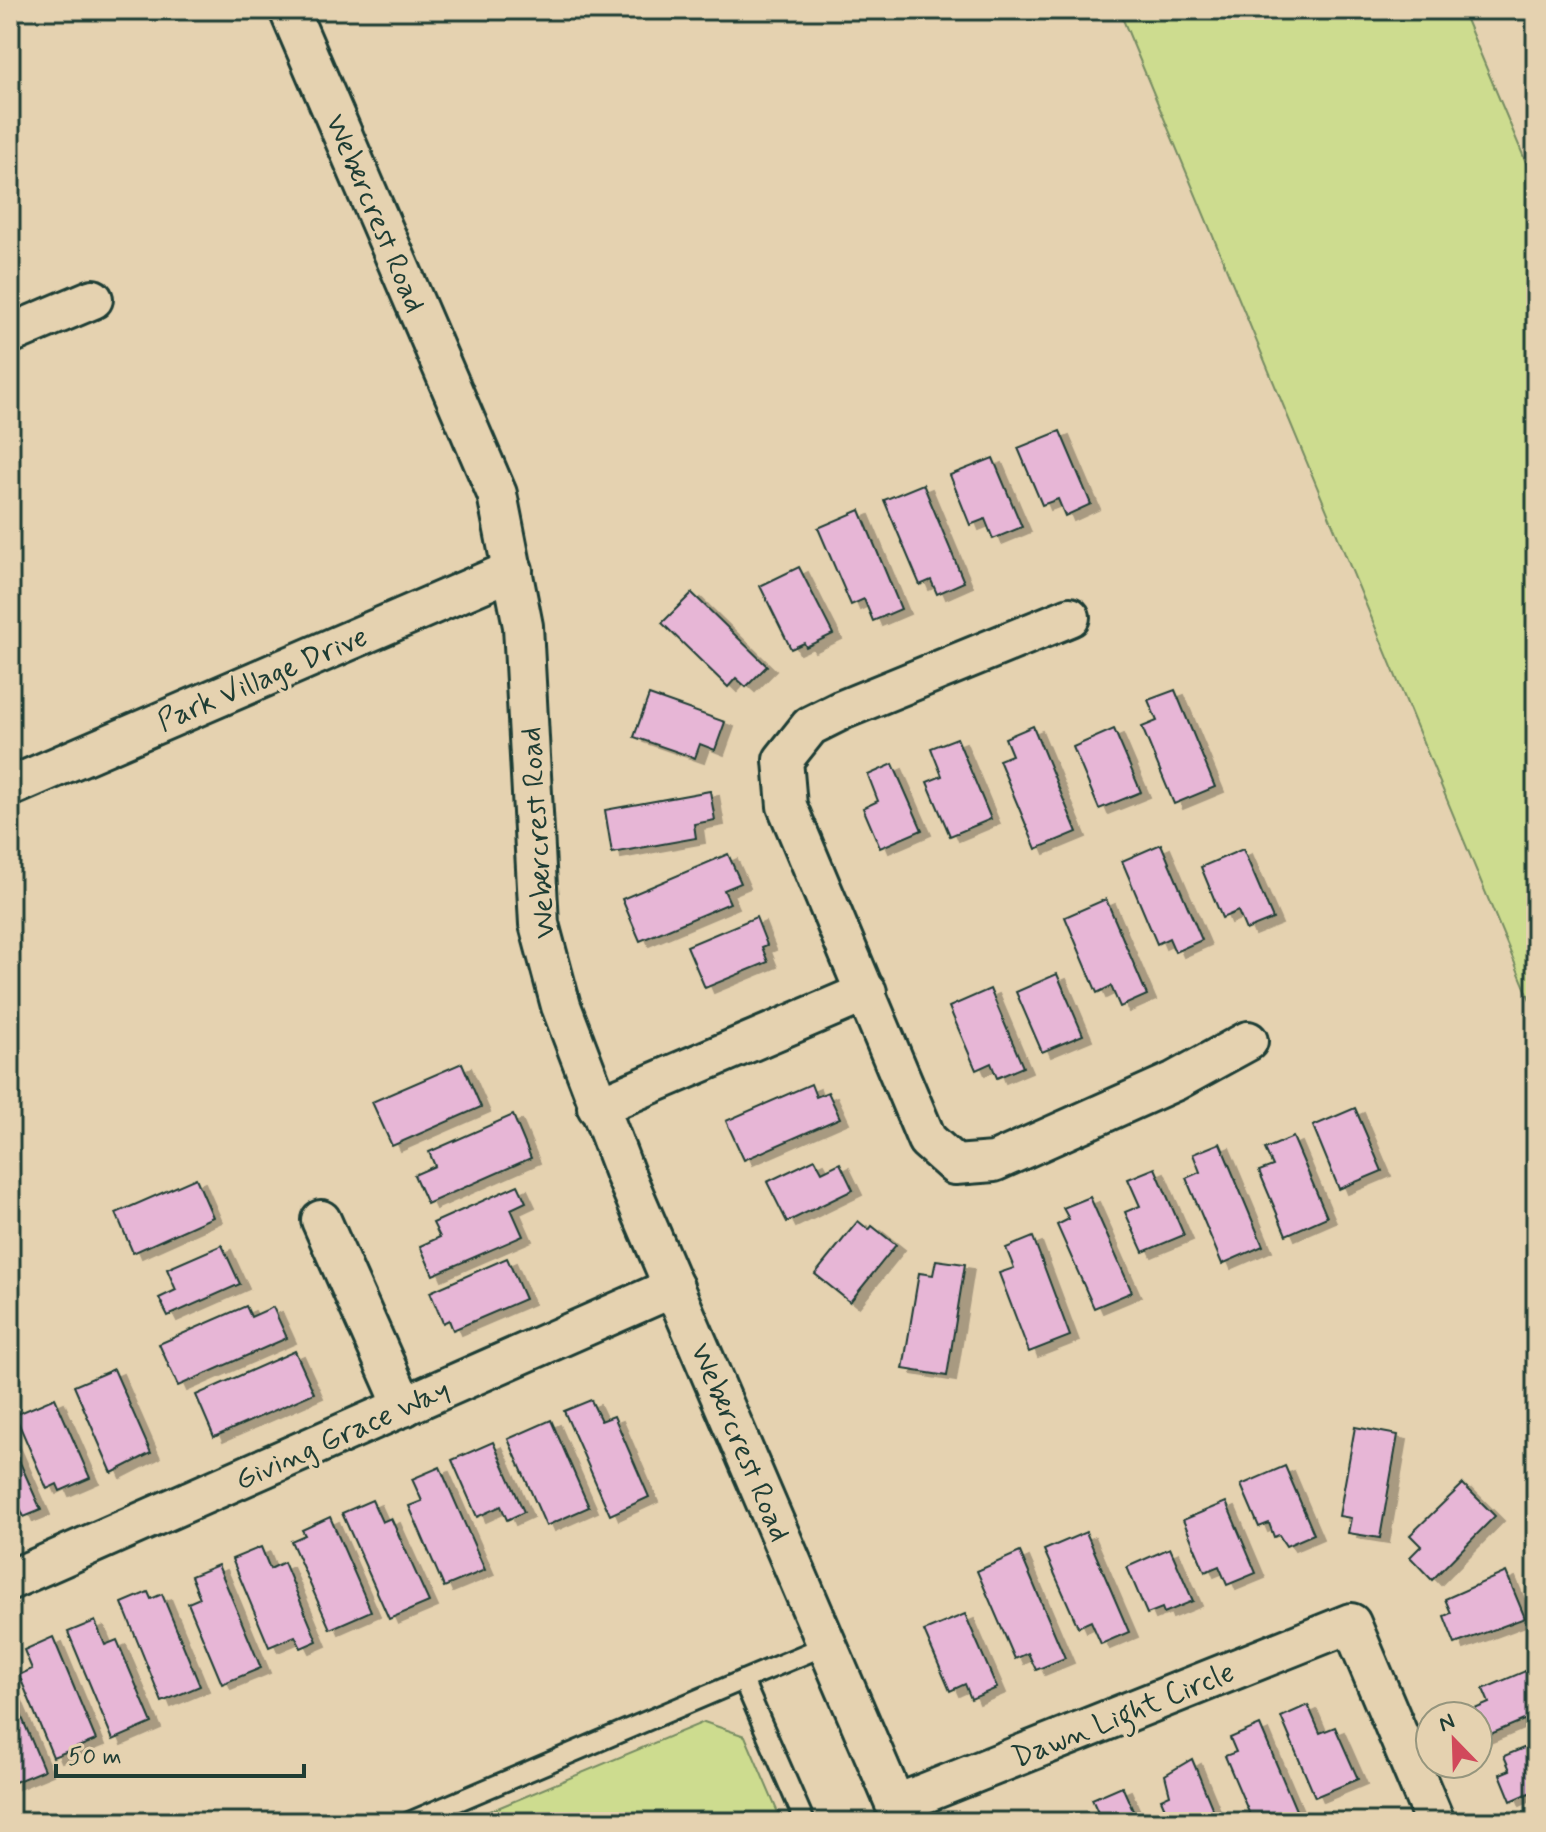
<svg xmlns="http://www.w3.org/2000/svg" width="1546" height="1832" font-family="Mynerve,sans-serif">
<defs>
<filter id="shadow"><feDropShadow dx="9" dy="5" stdDeviation="0" flood-color="#0004"/></filter>
</defs>
<rect width="100%" height="100%" fill="#e5d2b0"/>
<filter id="ink" filterUnits="userSpaceOnUse"><feTurbulence type="fractalNoise" baseFrequency=".0125" numOctaves="2"/><feDisplacementMap in="SourceGraphic" scale="16" xChannelSelector="R" yChannelSelector="G"/><feConvolveMatrix kernelMatrix="1 2 1 2 8 2 1 2 1" color-interpolation-filters="sRGB"/></filter>
<g filter="url(#ink)">
<g fill="#cddc8f" stroke="#768c62" stroke-width="2">
<path d="M1119,10h343l74,176v828z"/>
<path d="M704,1722l41,14 37,86h-318z"/>
</g>
<g fill="#e7b6d6" stroke="#1f3d34" stroke-width="2" filter="url(#shadow)">
<path d="M1060,431l31,73 -26,12 -7,-17 -16,6 -24,-57z"/>
<path d="M993,458l29,69 -29,12 -8,-20 -15,6 -20,-50z"/>
<path d="M923,484l41,98 -27,12 -6,-14 -11,5 -36,-85z"/>
<path d="M860,510l41,99 -28,12 -9,-22 -13,6 -33,-77z"/>
<path d="M799,567l34,67 -27,13 -2,-4 -13,6 -31,-63z"/>
<path d="M692,593l75,73 -21,21 -10,-9 -8,9 -66,-64z"/>
<path d="M1175,690l40,97 -41,17 -32,-77 15,-6 -9,-21z"/>
<path d="M649,695l76,27 -10,28 -15,-6 -5,14 -61,-21z"/>
<path d="M1033,726l44,106 -41,17 -37,-89 13,-5 -7,-17z"/>
<path d="M1114,729l27,63 -42,17 -26,-62z"/>
<path d="M957,738l34,81 -41,17 -23,-54 15,-6 -11,-28z"/>
<path d="M893,764l29,66 -42,18 -17,-40 15,-7 -10,-26z"/>
<path d="M710,791l5,29 -21,4 2,14 -84,15 -7,-43z"/>
<path d="M1161,844l41,96 -27,12 -6,-14 -12,6 -35,-83z"/>
<path d="M1243,849l30,70 -27,11 -8,-19 -16,7 -21,-51z"/>
<path d="M728,854l13,29 -17,7 6,13 -90,38 -18,-42z"/>
<path d="M1106,899l41,96 -27,12 -9,-21 -14,7 -32,-76z"/>
<path d="M756,917l11,28 -5,2 6,15 -63,26 -18,-42z"/>
<path d="M1057,974l26,61 -41,17 -26,-60z"/>
<path d="M990,989l33,78 -26,11 -6,-15 -15,7 -27,-63z"/>
<path d="M462,1063l19,44 -89,39 -20,-44z"/>
<path d="M811,1084l5,13 12,-5 12,26 -96,42 -18,-39z"/>
<path d="M1355,1108l27,63 -43,18 -26,-63z"/>
<path d="M513,1115l18,43 -104,46 -13,-29 21,-9 -6,-14z"/>
<path d="M1293,1137l34,80 -41,18 -27,-64 14,-5 -8,-17z"/>
<path d="M1220,1143l43,103 -41,18 -36,-86 14,-6 -7,-18z"/>
<path d="M815,1159l7,13 18,-9 13,27 -66,32 -20,-40z"/>
<path d="M1155,1168l29,67 -41,17 -18,-40 15,-6 -12,-27z"/>
<path d="M196,1178l17,39 -80,36 -17,-40z"/>
<path d="M518,1185l8,17 -15,7 12,27 -90,39 -13,-29 20,-9 -7,-14z"/>
<path d="M1090,1197l42,95 -38,16 -37,-83 12,-6 -6,-11z"/>
<path d="M858,1221l11,9 3,-4 24,19 -46,57 -35,-28z"/>
<path d="M1033,1237l37,99 -41,16 -30,-79 15,-5 -8,-20z"/>
<path d="M222,1245l18,39 -72,32 -9,-18 17,-8 -9,-21z"/>
<path d="M507,1258l18,41 -72,31 -4,-10 -6,3 -13,-31z"/>
<path d="M936,1260l29,4 -18,112 -44,-7 16,-96 14,2z"/>
<path d="M246,1306l5,11 22,-10 14,31 -109,48 -19,-42z"/>
<path d="M295,1351l19,42 -100,44 -18,-42z"/>
<path d="M114,1369l37,84 -39,20 -38,-87z"/>
<path d="M55,1398l35,80 -30,13 -3,-7 -10,5 -32,-74z"/>
<path d="M591,1400l10,21 13,-5 35,81 -39,18 -46,-104z"/>
<path d="M551,1420l38,87 -43,19 -38,-87z"/>
<path d="M1355,1427l43,8 -18,103 -32,-5 3,-15 -12,-2z"/>
<path d="M10,1440l31,70 -17,7 -4,-9 -10,4z"/>
<path d="M493,1442l31,70 -17,8 -6,-14 -24,11 -25,-57z"/>
<path d="M1285,1466l29,68 -28,12 -7,-11 -5,2 -5,-14 -10,4 -18,-42z"/>
<path d="M440,1467l45,103 -41,17 -35,-81 13,-5 -10,-22z"/>
<path d="M1463,1484l32,32 -63,64 -22,-23 11,-11 -11,-11z"/>
<path d="M372,1500l10,22 9,-4 38,84 -40,17 -47,-106z"/>
<path d="M1226,1502l30,71 -29,12 -8,-19 -14,6 -22,-52z"/>
<path d="M330,1517l41,94 -41,18 -39,-88 14,-6 -3,-5z"/>
<path d="M1086,1532l43,100 -28,12 -10,-23 -13,6 -34,-77z"/>
<path d="M261,1547l9,22 14,-7 33,79 -16,7 -6,-12 -26,11 -37,-88z"/>
<path d="M1170,1548l23,53 -29,12 -2,-5 -15,6 -20,-47z"/>
<path d="M1020,1552l45,106 -29,12 -8,-17 -13,6 -38,-88z"/>
<path d="M218,1565l43,103 -39,16 -34,-81 12,-5 -9,-22z"/>
<path d="M1506,1572l19,46 -70,26 -11,-28 7,-3 -6,-14z"/>
<path d="M148,1592l3,7 11,-5 38,92 -38,16 -40,-99z"/>
<path d="M965,1614l32,74 -26,11 -6,-15 -15,7 -26,-60z"/>
<path d="M95,1621l10,24 12,-5 35,83 -39,17 -45,-108z"/>
<path d="M53,1637l43,103 -43,17 -34,-82 13,-6 -8,-19z"/>
<path d="M1535,1667l1,48 -55,23 -3,-22h-6l-2,-5 19,-8 -6,-14z"/>
<path d="M10,1689l34,81 -34,14z"/>
<path d="M1308,1705l12,28 15,-6 23,52 -43,18 -34,-80z"/>
<path d="M1260,1725l41,97h-48l-28,-66 11,-4 -6,-14z"/>
<path d="M1536,1743v47l-25,11 -11,-27 10,-4 -6,-14z"/>
<path d="M1192,1759l26,63h-47l-10,-23 9,-4 -5,-20z"/>
<path d="M1122,1786l16,36h-36l-10,-23z"/>
</g>
<g fill="none" stroke-linecap="round" stroke-linejoin="round">
<defs>
<g id="lane">
<path d="M743,1680l86,-36"/>
<path d="M409,1822l334,-142 62,142"/>
</g>
<g id="street">
<path d="M289,10l208,484 26,132 16,298 22,82 64,168 278,648"/>
<path d="M10,334l83,-35"/>
<path d="M1070,617l-228,93 -32,16 -27,34 4,46 140,334 28,25 39,-3 181,-81 73,-40"/>
<path d="M10,787l503,-217"/>
<path d="M597,1107l270,-115"/>
<path d="M321,1220l83,187"/>
<path d="M10,1580l664,-293"/>
<path d="M895,1805l456,-182 84,199"/>
</g>
</defs>
<use href="#lane" stroke="#1f3d34" stroke-width="24"/>
<use href="#street" stroke="#1f3d34" stroke-width="44"/>
<use href="#lane" stroke="#e5d2b0" stroke-width="18"/>
<use href="#street" stroke="#e5d2b0" stroke-width="38"/>
</g>
</g>
<g text-anchor="middle" stroke-width="7" stroke-linejoin="round" paint-order="stroke">
<g font-size="30" fill="#1f3d34" stroke="#e5d2b0">
<text transform="translate(376 213) rotate(67)" y="10">Webercrest Road</text>
<text transform="translate(262 678) rotate(-23)" y="10">Park Village Drive</text>
<text transform="translate(537 833) rotate(-94)" y="10">Webercrest Road</text>
<text transform="translate(342 1434) rotate(-24)" y="10">Giving Grace Way</text>
<text transform="translate(741 1442) rotate(67)" y="10">Webercrest Road</text>
<text transform="translate(1123 1714) rotate(-22)" y="10">Dawn Light Circle</text>
</g>
</g>
<rect width="1546" height="1832" fill="none" stroke="#e5d2b0" stroke-width="40"/>
<rect x="20" y="20" width="1506" height="1792" fill="none" stroke="#1f3d34" stroke-width="3" filter="url(#ink)"/>
<g transform="translate(1454 1740) rotate(337)"><circle r="38" fill="#e5d2b0" stroke="#96967e" stroke-width="2"/>
<path d="M0-6L14 30L0 20L-14 30Z" fill="#d1495b"/>
<text y="-12" font-size="22" font-weight="bold" text-anchor="middle" fill="#1f3d34">N</text>
</g>
<path d="M56 1764v12h248v-12" fill="none" stroke="#1f3d34" stroke-width="4"/>
<text x="68" y="1764" font-size="24" fill="#1f3d34" stroke="#e5d2b0" stroke-width="6" paint-order="stroke">50 m</text>
</svg>
